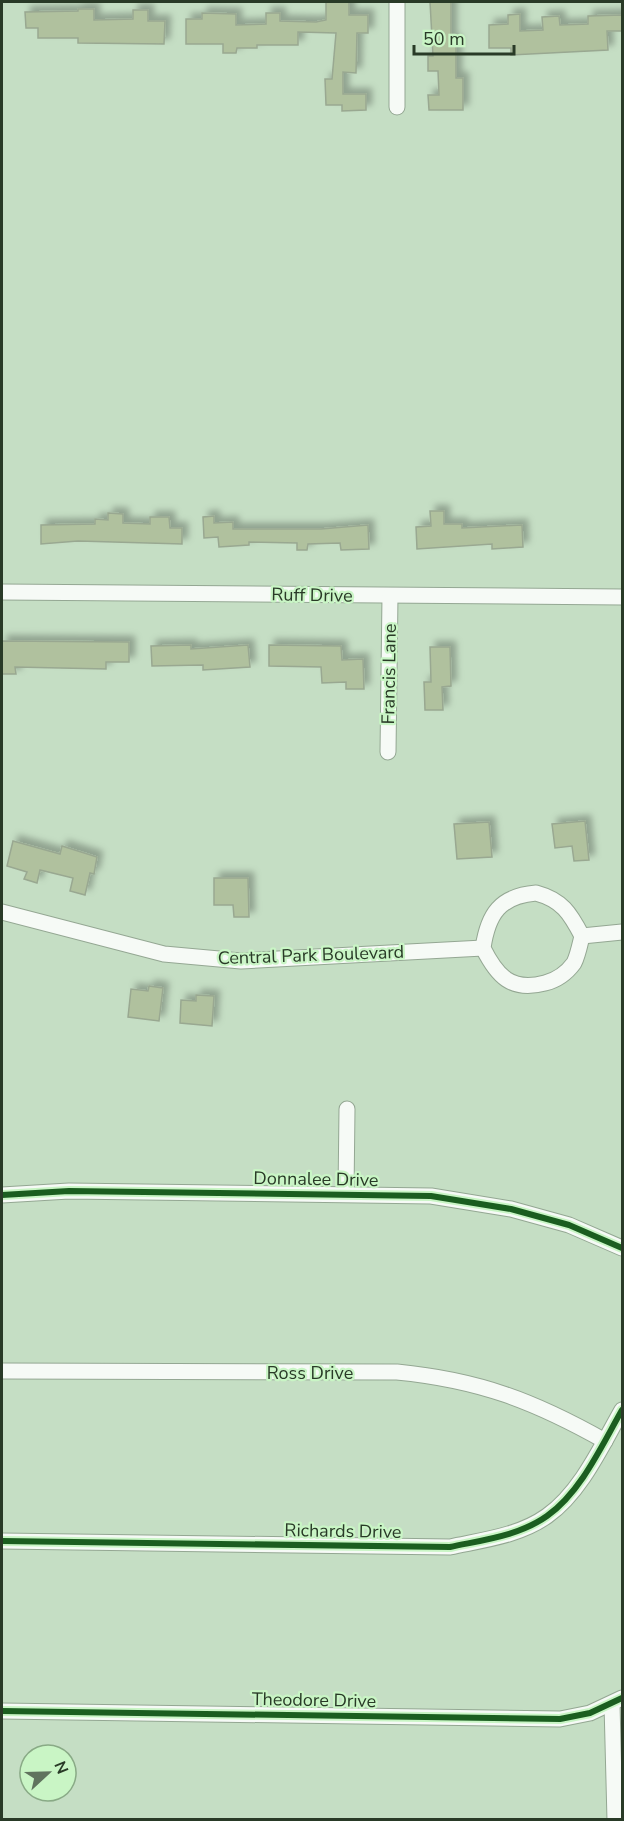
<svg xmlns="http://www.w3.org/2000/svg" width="624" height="1821" font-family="'Nunito Sans',sans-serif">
<defs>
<filter id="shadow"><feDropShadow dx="5.5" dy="-5.5" stdDeviation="3" flood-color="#0004"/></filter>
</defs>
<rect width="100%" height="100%" fill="#c5dec4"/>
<g fill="#b0c19e" stroke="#99a891" stroke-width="1.5" filter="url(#shadow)">
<path d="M326,2h23v13h19v18h-11l-1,40 -13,-1v22h23v16l-24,1v-6h-16l-1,-26h7l4,-46 -38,-1v13h-41v3h-20l-1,5h-13v-9h-37v-25h16v-6l34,1v11l30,-1v-11h14v8l36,1 10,-2z"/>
<path d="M430,2h21v39h5v37h7v32h-34l-1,-15h11l-1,-24h-10v-15h5z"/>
<path d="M78,9h16v11l39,-1v-9h15v11h17l-1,23 -86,-1v-5h-40v-10h-12l-1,-16 53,-1z"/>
<path d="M520,14v17l23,-1 -1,-13 17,-1 1,9 28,-1v-8l34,-1v16h-15l1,19 -97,5v-7h-22v-23l19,-1v-9z"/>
<path d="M430,511h14v13h18v4l60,-3 1,22 -31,2v-5l-75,5 -1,-22 15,-1z"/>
<path d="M108,513l15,1v9l27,1v-7h19l1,11h12v16l-104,-3 -37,3v-19l54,-1v-5l13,1z"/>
<path d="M214,516v7l19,-1v7h88l47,-4 1,24 -28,1 -1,-7 -32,1 -1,6h-10v-7l-48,-1v3l-30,2 -1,-10 -14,1 -1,-21z"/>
<path d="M2,641l127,1v20h-23v7l-91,-2 1,7h-14z"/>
<path d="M191,645v4l57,-4 2,22 -47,3v-5l-51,1 -1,-20z"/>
<path d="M269,645l72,1 1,14 21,-1 1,30h-18v-7l-24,1 -1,-16 -52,-1z"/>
<path d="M430,647h20l1,39 -9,1 1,23h-18l-1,-28h7z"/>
<path d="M585,821l4,39 -15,1 -2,-15 -17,2 -3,-24z"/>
<path d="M489,822l3,35 -35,2 -3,-35z"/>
<path d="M13,841l47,13 2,-8 35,11 -3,17 -4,-1 -5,22 -15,-4 3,-13 -33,-8 -3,13 -13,-4 3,-7 -20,-6z"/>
<path d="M214,878h34l1,39h-15l-1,-12h-19z"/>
<path d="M149,986l14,2 -4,33 -31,-4 3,-28 17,2z"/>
<path d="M196,995l18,1 -2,30 -32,-3 1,-23 15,1z"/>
</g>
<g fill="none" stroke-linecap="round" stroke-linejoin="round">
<defs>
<g id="minor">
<path d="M397,107v-105"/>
<path d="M2,592l620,5"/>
<path d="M388,752l2,-156"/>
<path d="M536,893c26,7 34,20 46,43 -2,8 -4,19 -8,27 -8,11 -17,17 -29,20 -34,9 -48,-7 -62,-35 5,-34 17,-52 53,-55z"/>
<path d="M2,912l162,42 77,7 242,-13"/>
<path d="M582,936l40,-4"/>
<path d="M346,1194l1,-85"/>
<path d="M2,1195l67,-4 362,5 80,13 58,16 53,23"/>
<path d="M2,1371l395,1c82,8 137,29 208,69"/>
<path d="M2,1541l448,6c32,-7 69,-11 97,-31 34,-24 55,-71 75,-106"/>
<path d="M612,1704l3,116"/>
<path d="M2,1711l558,8 30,-6 32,-15"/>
</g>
</defs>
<use href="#minor" stroke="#94a793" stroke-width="17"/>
<use href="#minor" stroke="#f6faf6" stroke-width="15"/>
<defs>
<g id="cycleway">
<path d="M2,1195l67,-4 362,5 80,13 58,16 53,23"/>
<path d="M2,1541l448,6c32,-7 69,-11 97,-31 34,-24 55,-71 75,-106"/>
<path d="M2,1711l558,8 30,-6 32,-15"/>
</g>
</defs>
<use href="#cycleway" stroke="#c9f5c5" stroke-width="10"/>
<use href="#cycleway" stroke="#1b5e20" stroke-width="6"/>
</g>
<g text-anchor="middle" stroke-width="4.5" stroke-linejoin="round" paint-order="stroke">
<g font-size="18" fill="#293a27" stroke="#c9f5c5">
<text transform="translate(312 595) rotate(1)" y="6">Ruff Drive</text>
<text transform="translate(389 674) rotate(-89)" y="6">Francis Lane</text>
<text transform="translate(311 955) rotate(-2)" y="6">Central Park Boulevard</text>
<text transform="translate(316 1179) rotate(1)" y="6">Donnalee Drive</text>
<text x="310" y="1379">Ross Drive</text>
<text transform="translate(343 1531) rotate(1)" y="6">Richards Drive</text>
<text transform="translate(314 1700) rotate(1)" y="6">Theodore Drive</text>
</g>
</g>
<rect width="624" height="1821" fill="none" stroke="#293a27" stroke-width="6"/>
<g transform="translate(48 1773) rotate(68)"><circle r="28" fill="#c9f5c5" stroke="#89aa86" stroke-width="1.5"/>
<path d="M0-4.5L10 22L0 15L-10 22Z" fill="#60735e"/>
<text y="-9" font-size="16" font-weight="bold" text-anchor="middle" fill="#293a27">N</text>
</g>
<path d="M414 45v9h100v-9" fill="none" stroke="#293a27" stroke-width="3"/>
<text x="423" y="45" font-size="18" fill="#293a27" stroke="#c9f5c5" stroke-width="4.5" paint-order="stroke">50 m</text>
</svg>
